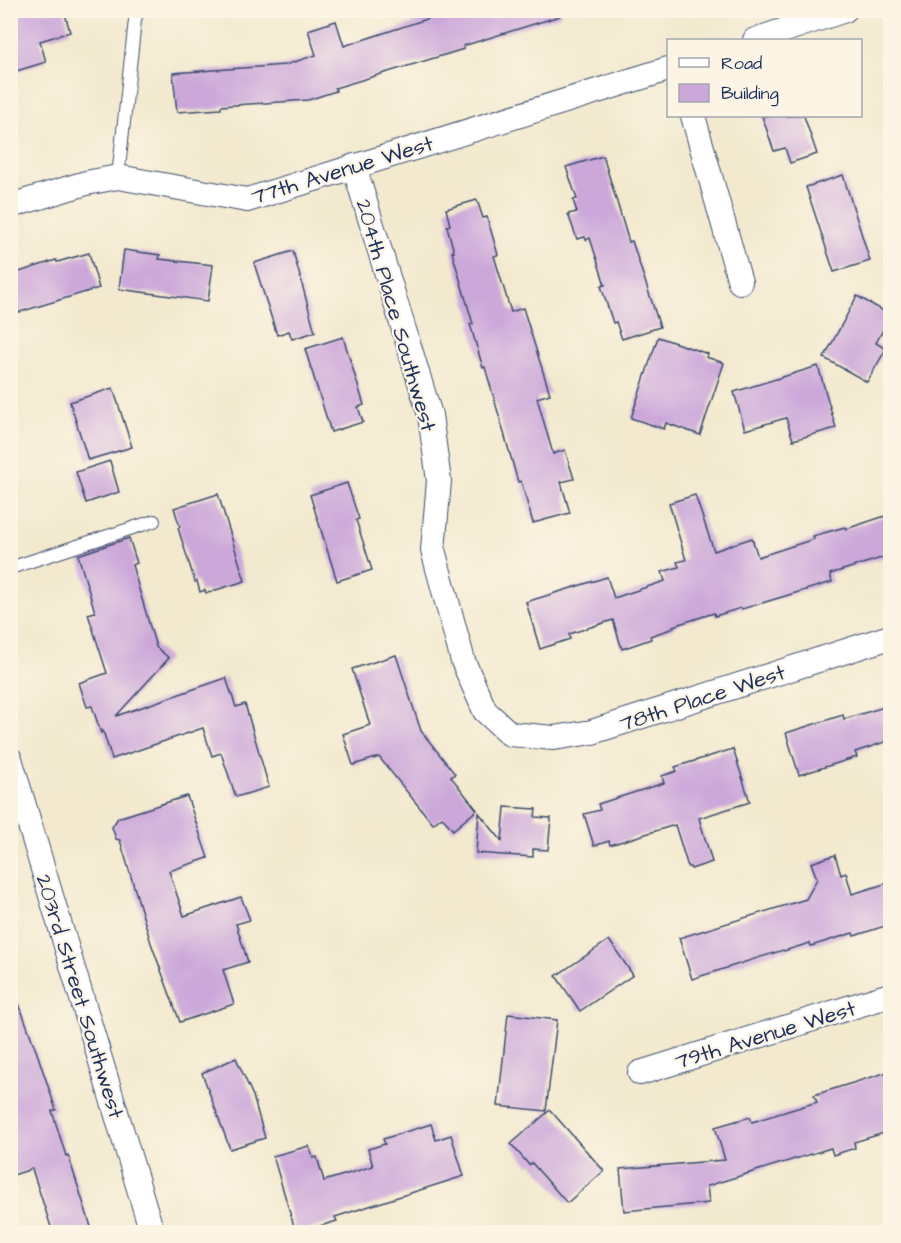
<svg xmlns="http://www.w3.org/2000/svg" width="901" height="1243" font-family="'Architects Daughter',sans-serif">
<rect width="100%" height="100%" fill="#fcf5e5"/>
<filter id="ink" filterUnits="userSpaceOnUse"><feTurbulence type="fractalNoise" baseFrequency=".0167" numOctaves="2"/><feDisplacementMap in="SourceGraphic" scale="12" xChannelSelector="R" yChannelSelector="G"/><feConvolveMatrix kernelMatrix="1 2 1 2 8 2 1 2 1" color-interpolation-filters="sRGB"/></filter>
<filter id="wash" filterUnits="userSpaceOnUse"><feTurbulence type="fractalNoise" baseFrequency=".008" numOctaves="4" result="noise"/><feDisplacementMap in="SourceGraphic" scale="24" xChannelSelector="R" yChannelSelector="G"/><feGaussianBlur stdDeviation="1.35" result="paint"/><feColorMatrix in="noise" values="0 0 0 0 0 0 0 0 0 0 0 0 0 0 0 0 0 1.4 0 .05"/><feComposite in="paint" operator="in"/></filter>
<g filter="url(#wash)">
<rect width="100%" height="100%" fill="#f2e9ce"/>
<g id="blocks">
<g fill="#cca8da">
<path d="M10,10h54l6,22 -30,9 6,21 -36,11z"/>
<path d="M454,10h105l1,6 -97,30 1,3 -129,39 1,3 -28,9 -87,6v3l-44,3 -4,-39 112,-8 31,-10 -8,-25 28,-9 8,25z"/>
<path d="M762,116h42l13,38 -27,9 -5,-15 -11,3z"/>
<path d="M603,156l26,86 3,-1 28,86 -38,12 -6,-17 -3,1 -12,-37 4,-1 -15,-47 -4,2 -1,-3 -8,2 -9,-25 9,-2 -4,-12 4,-1 -11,-32z"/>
<path d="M843,175l27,86 -36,11 -28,-85z"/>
<path d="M477,200l6,18 4,-1 11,38 -4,1 17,56 12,-4 27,86 -13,4 16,56 12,-4 9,29 -13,3 9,31 -37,10 -12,-42 -3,1 -33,-115 -2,1 -13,-44h3l-21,-72h2l-7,-26 3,-1 -4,-16z"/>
<path d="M124,250l36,5 -1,4 54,6 -5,36 -89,-12z"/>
<path d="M293,251l22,81 -23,7 -3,-8 -12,4 -23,-72z"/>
<path d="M89,253l10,35 -89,27v-40l46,-15 1,2z"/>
<path d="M857,296l34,19 -15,28 10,6 -19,33 -43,-24z"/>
<path d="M343,337l21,68 -6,2 5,15 -32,10 -26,-83z"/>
<path d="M658,337l50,17 -2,3 18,6 -24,72 -34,-12 -2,6 -33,-11z"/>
<path d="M818,366l18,62 -43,12 -7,-22 -41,12 -11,-38z"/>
<path d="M113,388l19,59 -44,13 -18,-58z"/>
<path d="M110,461l9,31 -33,11 -10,-31z"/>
<path d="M347,483l12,36 -3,1 16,50 -35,11 -27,-86z"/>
<path d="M218,494l27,87 -39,12 -1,-3 -5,2 -3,-11 -2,1 -17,-54 2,-1 -6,-19z"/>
<path d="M695,495l19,56 38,-13 6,19 56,-18 -1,-3 32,-9 1,2 45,-15v41l-61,19 2,8 -90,27 -1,-1 -26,8 -1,-3 -41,13 1,2 -24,8 1,3 -29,10 -9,-29 -44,14 1,5 -30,10 -14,-47 81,-25 7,21 51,-17 -3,-9 17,-5 -2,-5 9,-2 -17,-57z"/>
<path d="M129,538l8,25 -5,2 24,82 13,11 -53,58 110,-38 10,29 9,-3 24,83 -33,10 -15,-44 -9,3 -9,-28 -91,31 -9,-28 -2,2 -9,-27 -5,1 -8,-24 28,-10 -19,-59 7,-2 -17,-57z"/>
<path d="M396,655l25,76 34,43 -4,3 26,33 -24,20 -11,-13 -9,7 -54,-67 -26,8 -10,-31 27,-9 -18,-56z"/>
<path d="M891,705v35l-36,12 2,5 -58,18 -13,-42 57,-18 1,4z"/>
<path d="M733,749l17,53 -51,16 13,44 -21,7 -1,-2h-2l-13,-42 -65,20 -1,-4 -15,5 -10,-32 16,-4 -2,-6 66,-21 -2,-7 15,-5 -2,-4z"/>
<path d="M187,796l21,62 -39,13 15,45 57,-19 9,23 -14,4 12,38 -25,8 11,34 -54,18 -29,-79 -31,-103 -4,-1 -4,-12 6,-9z"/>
<path d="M505,807l31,2 -1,8 16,1 -3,32 -15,-1v8l-57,-4 3,-40 23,28z"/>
<path d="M835,855l6,20 5,-2 6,21 39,-12v42l-37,12 -1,-3 -42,13 -1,-3 -26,8 -1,-1 -91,29 -13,-41 127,-39 11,-20 -6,-16z"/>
<path d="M609,940l24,35 -53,36 -24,-35z"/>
<path d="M10,990h4l24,66 18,54 -4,1 14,45 2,-1 25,78h-40l-21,-64 -22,7z"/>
<path d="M508,1014l49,6 -11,91 -48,-5z"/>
<path d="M236,1058l17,38 12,42 -35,11 -28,-76z"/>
<path d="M891,1071v60l-37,11 1,6 -22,7 -2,-7 -124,38 2,17 -85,8 -4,-42 105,-9 -10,-33 35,-10 2,5 65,-20 -3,-7z"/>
<path d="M550,1110l54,61 -37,32 -35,-40 -3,2 -18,-21z"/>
<path d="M431,1124l5,16 15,-5 13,41 -129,41 2,4 -41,12 -23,-77 36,-10 4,12 4,-1 7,24 49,-15 -5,-17 17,-5 -2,-5z"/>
</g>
</g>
</g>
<g filter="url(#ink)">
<use href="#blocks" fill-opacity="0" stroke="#3b4b6f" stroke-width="1.5"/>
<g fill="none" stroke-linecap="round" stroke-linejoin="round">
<defs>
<g id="service">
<path d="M118,177l17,-157 3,-10"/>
<path d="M10,568l144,-47"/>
</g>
<g id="minor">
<path d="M755,40l90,-30"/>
<path d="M693,116l47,166"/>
<path d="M354,166l76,249 9,66 -6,69 30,111 22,50 25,23 44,4 38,-6 298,-95"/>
<path d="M10,206l76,-23 32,-6 129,23 421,-131"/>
<path d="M10,759l142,473"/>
<path d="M640,1073l250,-78"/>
</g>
</defs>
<use href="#service" stroke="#3b4b6f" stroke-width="14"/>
<use href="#minor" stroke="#3b4b6f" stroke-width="26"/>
<use href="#service" stroke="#fff" stroke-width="12"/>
<use href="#minor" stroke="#fff" stroke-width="24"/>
</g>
</g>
<g text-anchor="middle" stroke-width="4.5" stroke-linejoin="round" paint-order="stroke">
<g font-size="22" fill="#1b2f5e" stroke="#fcf5e5">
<text transform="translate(342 169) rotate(-17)" y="8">77th Avenue West</text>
<text transform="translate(397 315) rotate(74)" y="8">204th Place Southwest</text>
<text transform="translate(702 697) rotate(-18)" y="8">78th Place West</text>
<text transform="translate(81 996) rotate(73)" y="8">203rd Street Southwest</text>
<text transform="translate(765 1034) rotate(-17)" y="8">79th Avenue West</text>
</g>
</g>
<rect width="901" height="1243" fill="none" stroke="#fcf5e5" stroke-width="36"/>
<rect x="667" y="39" width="195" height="78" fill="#fcf5e5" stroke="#a2a6af" stroke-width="1.5"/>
<rect x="679" y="58" width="30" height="9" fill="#ffffff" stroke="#a2a6af" stroke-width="1.5"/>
<text x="721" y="69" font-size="18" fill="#1b2f5e">Road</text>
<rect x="679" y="84" width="30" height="18" fill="#cca8da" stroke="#a2a6af" stroke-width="1.5"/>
<text x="721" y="99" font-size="18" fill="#1b2f5e">Building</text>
</svg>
